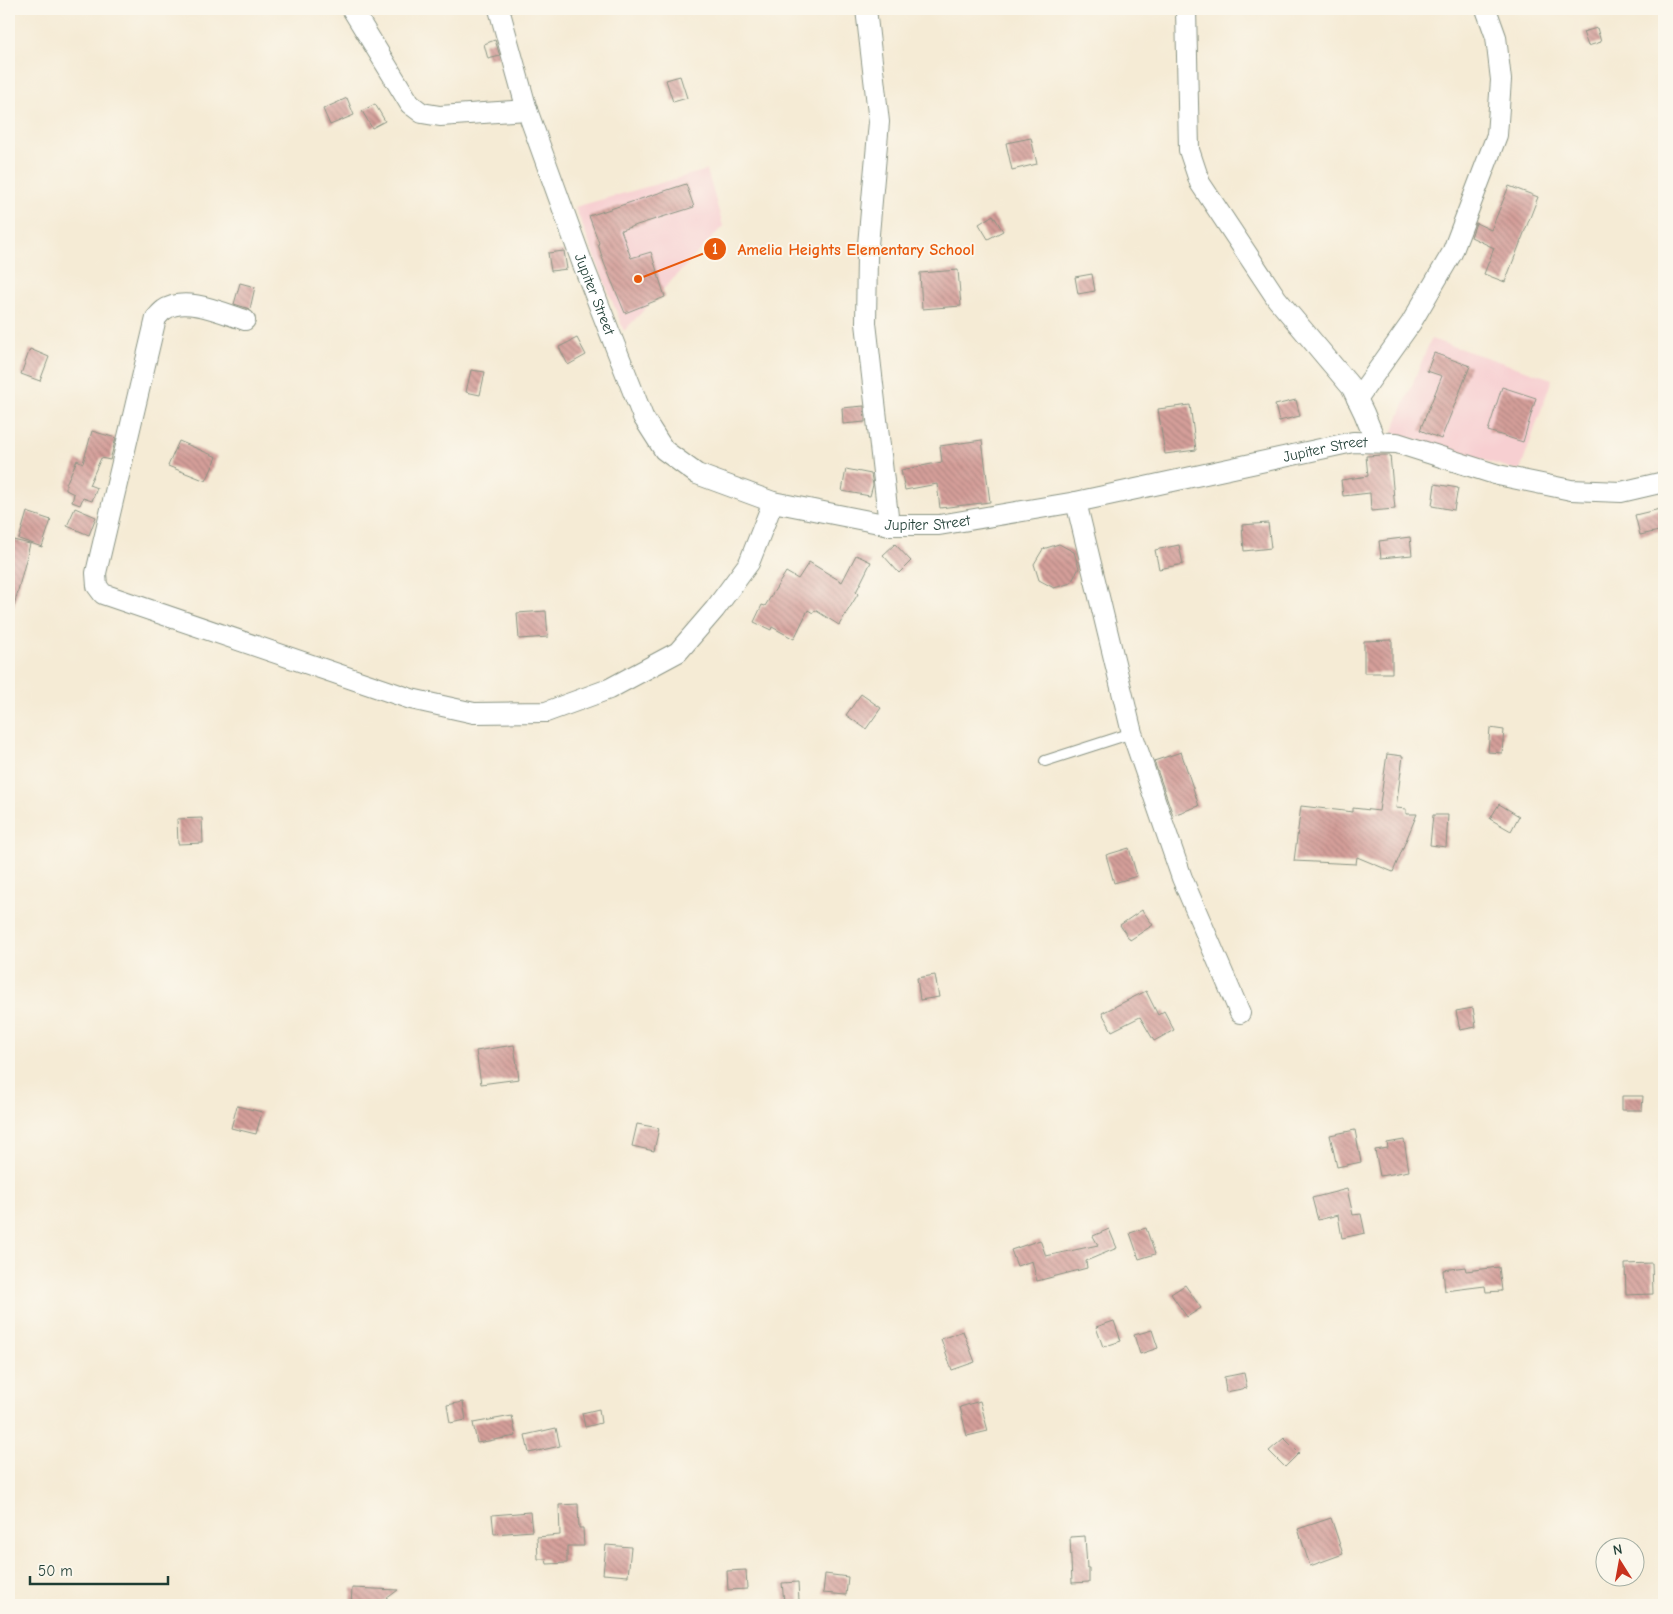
<svg xmlns="http://www.w3.org/2000/svg" width="1673" height="1614" font-family="'Comic Neue',sans-serif">
<defs>
<pattern id="building-back-hatch" width="6" height="6" patternUnits="userSpaceOnUse" patternTransform="scale(1.25)"><rect width="6" height="6" fill="#d59f9a"/><path d="M-1 5l2 2M0 0l6 6M5-1l2 2" fill="none" stroke="#ac837e"/></pattern>
</defs>
<rect width="100%" height="100%" fill="#fbf7ec"/>
<filter id="ink" filterUnits="userSpaceOnUse"><feTurbulence type="fractalNoise" baseFrequency=".02" numOctaves="2"/><feDisplacementMap in="SourceGraphic" scale="10" xChannelSelector="R" yChannelSelector="G"/><feConvolveMatrix kernelMatrix="1 2 1 2 8 2 1 2 1" color-interpolation-filters="sRGB"/></filter>
<filter id="wash" filterUnits="userSpaceOnUse"><feTurbulence type="fractalNoise" baseFrequency=".0096" numOctaves="4" result="noise"/><feDisplacementMap in="SourceGraphic" scale="20" xChannelSelector="R" yChannelSelector="G"/><feGaussianBlur stdDeviation="1.12" result="paint"/><feColorMatrix in="noise" values="0 0 0 0 0 0 0 0 0 0 0 0 0 0 0 0 0 1.4 0 .05"/><feComposite in="paint" operator="in"/></filter>
<g filter="url(#wash)">
<rect width="100%" height="100%" fill="#f5ebd5"/>
<g fill="#f7cfd1">
<path d="M707,170l16,56 -99,105 -49,-124z"/>
<path d="M1431,339l121,40 -32,92 -128,-38z"/>
</g>
<g id="blocks">
<g fill="url(#building-back-hatch)">
<path d="M1597,28l4,14 -13,4 -5,-14z"/>
<path d="M495,40l5,16 -12,3 -4,-15z"/>
<path d="M680,76l7,22 -14,4 -7,-22z"/>
<path d="M347,98l7,17 -24,10 -7,-16z"/>
<path d="M375,104l10,17 -13,7 -10,-17z"/>
<path d="M1031,138l6,26 -25,6 -6,-27z"/>
<path d="M686,184l8,23 -73,23 10,28 20,-6 14,45 -40,16 -21,-50 -6,-19 1,-1 -10,-27z"/>
<path d="M1509,186l29,11 -33,85 -21,-8 10,-26 -23,-11 5,-14 15,7z"/>
<path d="M993,215l10,16 -15,8 -9,-15z"/>
<path d="M564,251l3,18 -16,2 -3,-18z"/>
<path d="M958,270l3,36 -39,3 -2,-36z"/>
<path d="M1092,274l3,17 -17,3 -3,-17z"/>
<path d="M240,283l15,4 -5,22 -16,-5z"/>
<path d="M577,338l9,17 -18,10 -9,-18z"/>
<path d="M30,349l19,8 -9,24 -19,-7z"/>
<path d="M1434,353l36,13 -29,73 -21,-9 22,-54 -15,-5z"/>
<path d="M471,370l14,2 -5,23 -14,-3z"/>
<path d="M1502,387l34,11 -13,44 -35,-11z"/>
<path d="M1296,400l4,16 -21,5 -4,-16z"/>
<path d="M1190,405l6,45 -31,4 -7,-45z"/>
<path d="M864,406l1,16 -22,2 -1,-16z"/>
<path d="M92,431l24,7 -6,22 -9,-2 -12,27 8,3 -5,13 -9,-3 -3,7 -8,-3 2,-8 -8,-4v-6l11,-24 6,3z"/>
<path d="M982,440l8,62 -50,6 -3,-24 -32,6 -4,-20 41,-8 -2,-16z"/>
<path d="M179,441l38,16 -11,24 -38,-15z"/>
<path d="M1382,455h8l5,54 -24,2 -1,-18 -27,3 -2,-16 27,-4 -2,-20z"/>
<path d="M846,469l25,5 2,11 -3,11 -28,-5z"/>
<path d="M1435,484l23,4 -4,22 -22,-4z"/>
<path d="M75,508l21,9 -7,18 -22,-9z"/>
<path d="M1664,508v22l-24,5 -5,-20z"/>
<path d="M27,512l24,8 -9,27 -23,-8z"/>
<path d="M1268,523l3,25 -27,3 -2,-26z"/>
<path d="M1410,537l2,18 -31,3 -2,-17z"/>
<path d="M9,539l21,5 -16,62 -5,-1z"/>
<path d="M895,544l16,17 -12,12 -16,-18z"/>
<path d="M1059,544l15,8 5,16 -8,15 -17,5 -15,-8 -5,-16 9,-15z"/>
<path d="M1179,545l4,19 -24,5 -4,-19z"/>
<path d="M856,555l15,7 -15,30 2,2 -19,31 -24,-15 -2,3 -5,-3 -14,29 -22,-12 -1,3 -17,-8 8,-17 3,1 21,-34 12,7 11,-17 33,20z"/>
<path d="M546,611l2,26 -29,2 -2,-26z"/>
<path d="M1392,640v33h-28v-32z"/>
<path d="M861,694l20,14 -15,21 -20,-14z"/>
<path d="M1490,728l14,2 -2,23 -14,-1z"/>
<path d="M1181,752l18,54 -26,9 -19,-54z"/>
<path d="M1387,754l16,2 -7,52 10,1v5h11l-24,58 -36,-15 -1,7 -62,-3 7,-55 52,6v-4l26,3z"/>
<path d="M1499,804l20,12 -8,15 -21,-12z"/>
<path d="M1433,815h15l-2,32 -16,-2z"/>
<path d="M202,818l1,25 -25,1 -1,-25z"/>
<path d="M1129,848l8,28 -23,7 -8,-28z"/>
<path d="M1142,910l11,15 -23,15 -10,-15z"/>
<path d="M935,975l4,22 -19,3 -3,-22z"/>
<path d="M1146,991l12,24 6,-4 10,19 -20,11 -14,-24 -28,14 -10,-18z"/>
<path d="M1473,1008l3,19 -16,3 -4,-19z"/>
<path d="M514,1045l5,34 -38,5 -5,-33z"/>
<path d="M1622,1096h21l-1,14h-20z"/>
<path d="M237,1106l25,6 -6,22 -25,-6z"/>
<path d="M637,1124l22,4 -5,23 -22,-5z"/>
<path d="M1355,1130l6,32 -24,5 -7,-32z"/>
<path d="M1404,1140l5,31 -29,5 -5,-26 13,-2 -1,-5z"/>
<path d="M1347,1189l6,26 8,-1 4,19 -23,5 -4,-23 -20,5 -6,-22z"/>
<path d="M1146,1228l9,26 -16,5 -9,-26z"/>
<path d="M1109,1229l8,19 -31,13 1,7 -50,13 -5,-20 -15,5 -6,-16 29,-10 6,16 52,-11 -5,-9z"/>
<path d="M1652,1263l1,31 -27,1 -1,-31z"/>
<path d="M1465,1267l1,4 33,-4 3,24 -16,1 -1,-6 -40,5 -2,-21z"/>
<path d="M1185,1285l16,23 -14,9 -16,-23z"/>
<path d="M1114,1321l7,20 -18,6 -7,-20z"/>
<path d="M1152,1330l6,18 -18,6 -6,-19z"/>
<path d="M963,1331l12,31 -23,8 -11,-31z"/>
<path d="M1244,1373l3,15 -21,4 -2,-15z"/>
<path d="M980,1401l8,30 -21,5 -7,-29z"/>
<path d="M463,1402l3,18 -16,3 -3,-18z"/>
<path d="M599,1409l2,14 -16,4 -3,-14z"/>
<path d="M512,1416l4,20 -39,7 -4,-20z"/>
<path d="M556,1428l4,18 -31,7 -4,-18z"/>
<path d="M1284,1438l15,15 -14,14 -16,-16z"/>
<path d="M578,1504l1,24h4l1,18h-17v17l-20,1 -1,-5h-8l-1,-22 23,-2 -1,-30z"/>
<path d="M530,1512l2,19 -38,3 -2,-19z"/>
<path d="M1331,1518l12,36 -33,12 -12,-37z"/>
<path d="M1085,1536l2,32h2v14l-17,1 -2,-46z"/>
<path d="M606,1545l25,2 -3,29 -25,-2z"/>
<path d="M746,1570l1,19 -19,1 -1,-19z"/>
<path d="M825,1574l23,3 -2,18 -23,-2z"/>
<path d="M798,1582l1,19 -15,1 -2,-19z"/>
<path d="M352,1588l46,2 -20,15h-27z"/>
</g>
</g>
</g>
<g filter="url(#ink)">
<use href="#blocks" fill-opacity="0" stroke="#8a9484" stroke-width="1"/>
<g fill="none" stroke-linecap="round" stroke-linejoin="round">
<defs>
<path id="service" d="M1045,761l87,-28"/>
<g id="minor">
<path d="M352,9l58,95 12,9 18,3 87,-6"/>
<path id="s1" d="M499,9l28,101 55,152 61,155 21,33 33,24 76,28 116,23h50l137,-23 277,-60 44,1 101,32 73,15 50,2 43,-10"/>
<path d="M866,9l13,113 -12,134 -1,67 23,202"/>
<path d="M1186,9l3,141 11,33 77,116 75,89 12,25 12,29"/>
<path d="M245,320c-22,-7 -60,-25 -81,-10 -3,2 -6,6 -8,8l-60,255 1,13 6,8 308,105 63,14 72,-1 63,-23 69,-37 37,-43 34,-46 24,-61"/>
<path d="M1357,399l54,-76 41,-70 45,-118 4,-55 -5,-43 -10,-28"/>
<path d="M1076,502l56,231 50,145 58,135"/>
</g>
</defs>
<use href="#service" stroke="#8a9484" stroke-width="12"/>
<use href="#minor" stroke="#8a9484" stroke-width="22"/>
<use href="#service" stroke="#fff" stroke-width="10"/>
<use href="#minor" stroke="#fff" stroke-width="20"/>
</g>
</g>
<g text-anchor="middle" stroke-width="4" stroke-linejoin="round" paint-order="stroke">
<g font-size="15" fill="#1f3d34" stroke="#fbf7ec">
<text dy="5" stroke="none"><textPath href="#s1" startOffset="301">Jupiter Street</textPath></text>
<text dy="5" stroke="none"><textPath href="#s1" startOffset="1156">Jupiter Street</textPath></text>
<text dy="5" stroke="none"><textPath href="#s1" startOffset="751">Jupiter Street</textPath></text>
</g>
</g>
<path fill="none" stroke="#e8590c" stroke-width="2" d="M638 279L715 249"/>
<g fill="#e8590c" stroke="#fbf7ec" stroke-width="2">
<circle cx="638" cy="279" r="5"/>
<circle cx="715" cy="249" r="12"/>
</g>
<g font-size="15" text-anchor="middle" font-weight="bold" fill="#fff">
<text x="715" y="254">1</text>
</g>
<g font-size="16" text-anchor="middle" font-weight="bold" fill="#e8590c" stroke="#fbf7ec" stroke-width="4" stroke-linejoin="round" paint-order="stroke">
<text x="856" y="255">Amelia Heights Elementary School</text>
</g>
<rect width="1673" height="1614" fill="none" stroke="#fbf7ec" stroke-width="30"/>
<g transform="translate(1620 1562) rotate(349)"><circle r="24" fill="#fbf7ec" stroke="#a3ada2"/>
<path d="M0-4L9 19L0 12L-9 19Z" fill="#c8321e"/>
<text y="-8" font-size="14" font-weight="bold" text-anchor="middle" fill="#1f3d34">N</text>
</g>
<path d="M30 1576v8h138v-8" fill="none" stroke="#1f3d34" stroke-width="2.5"/>
<text x="38" y="1576" font-size="15" fill="#1f3d34" stroke="#fbf7ec" stroke-width="4" paint-order="stroke">50 m</text>
</svg>
